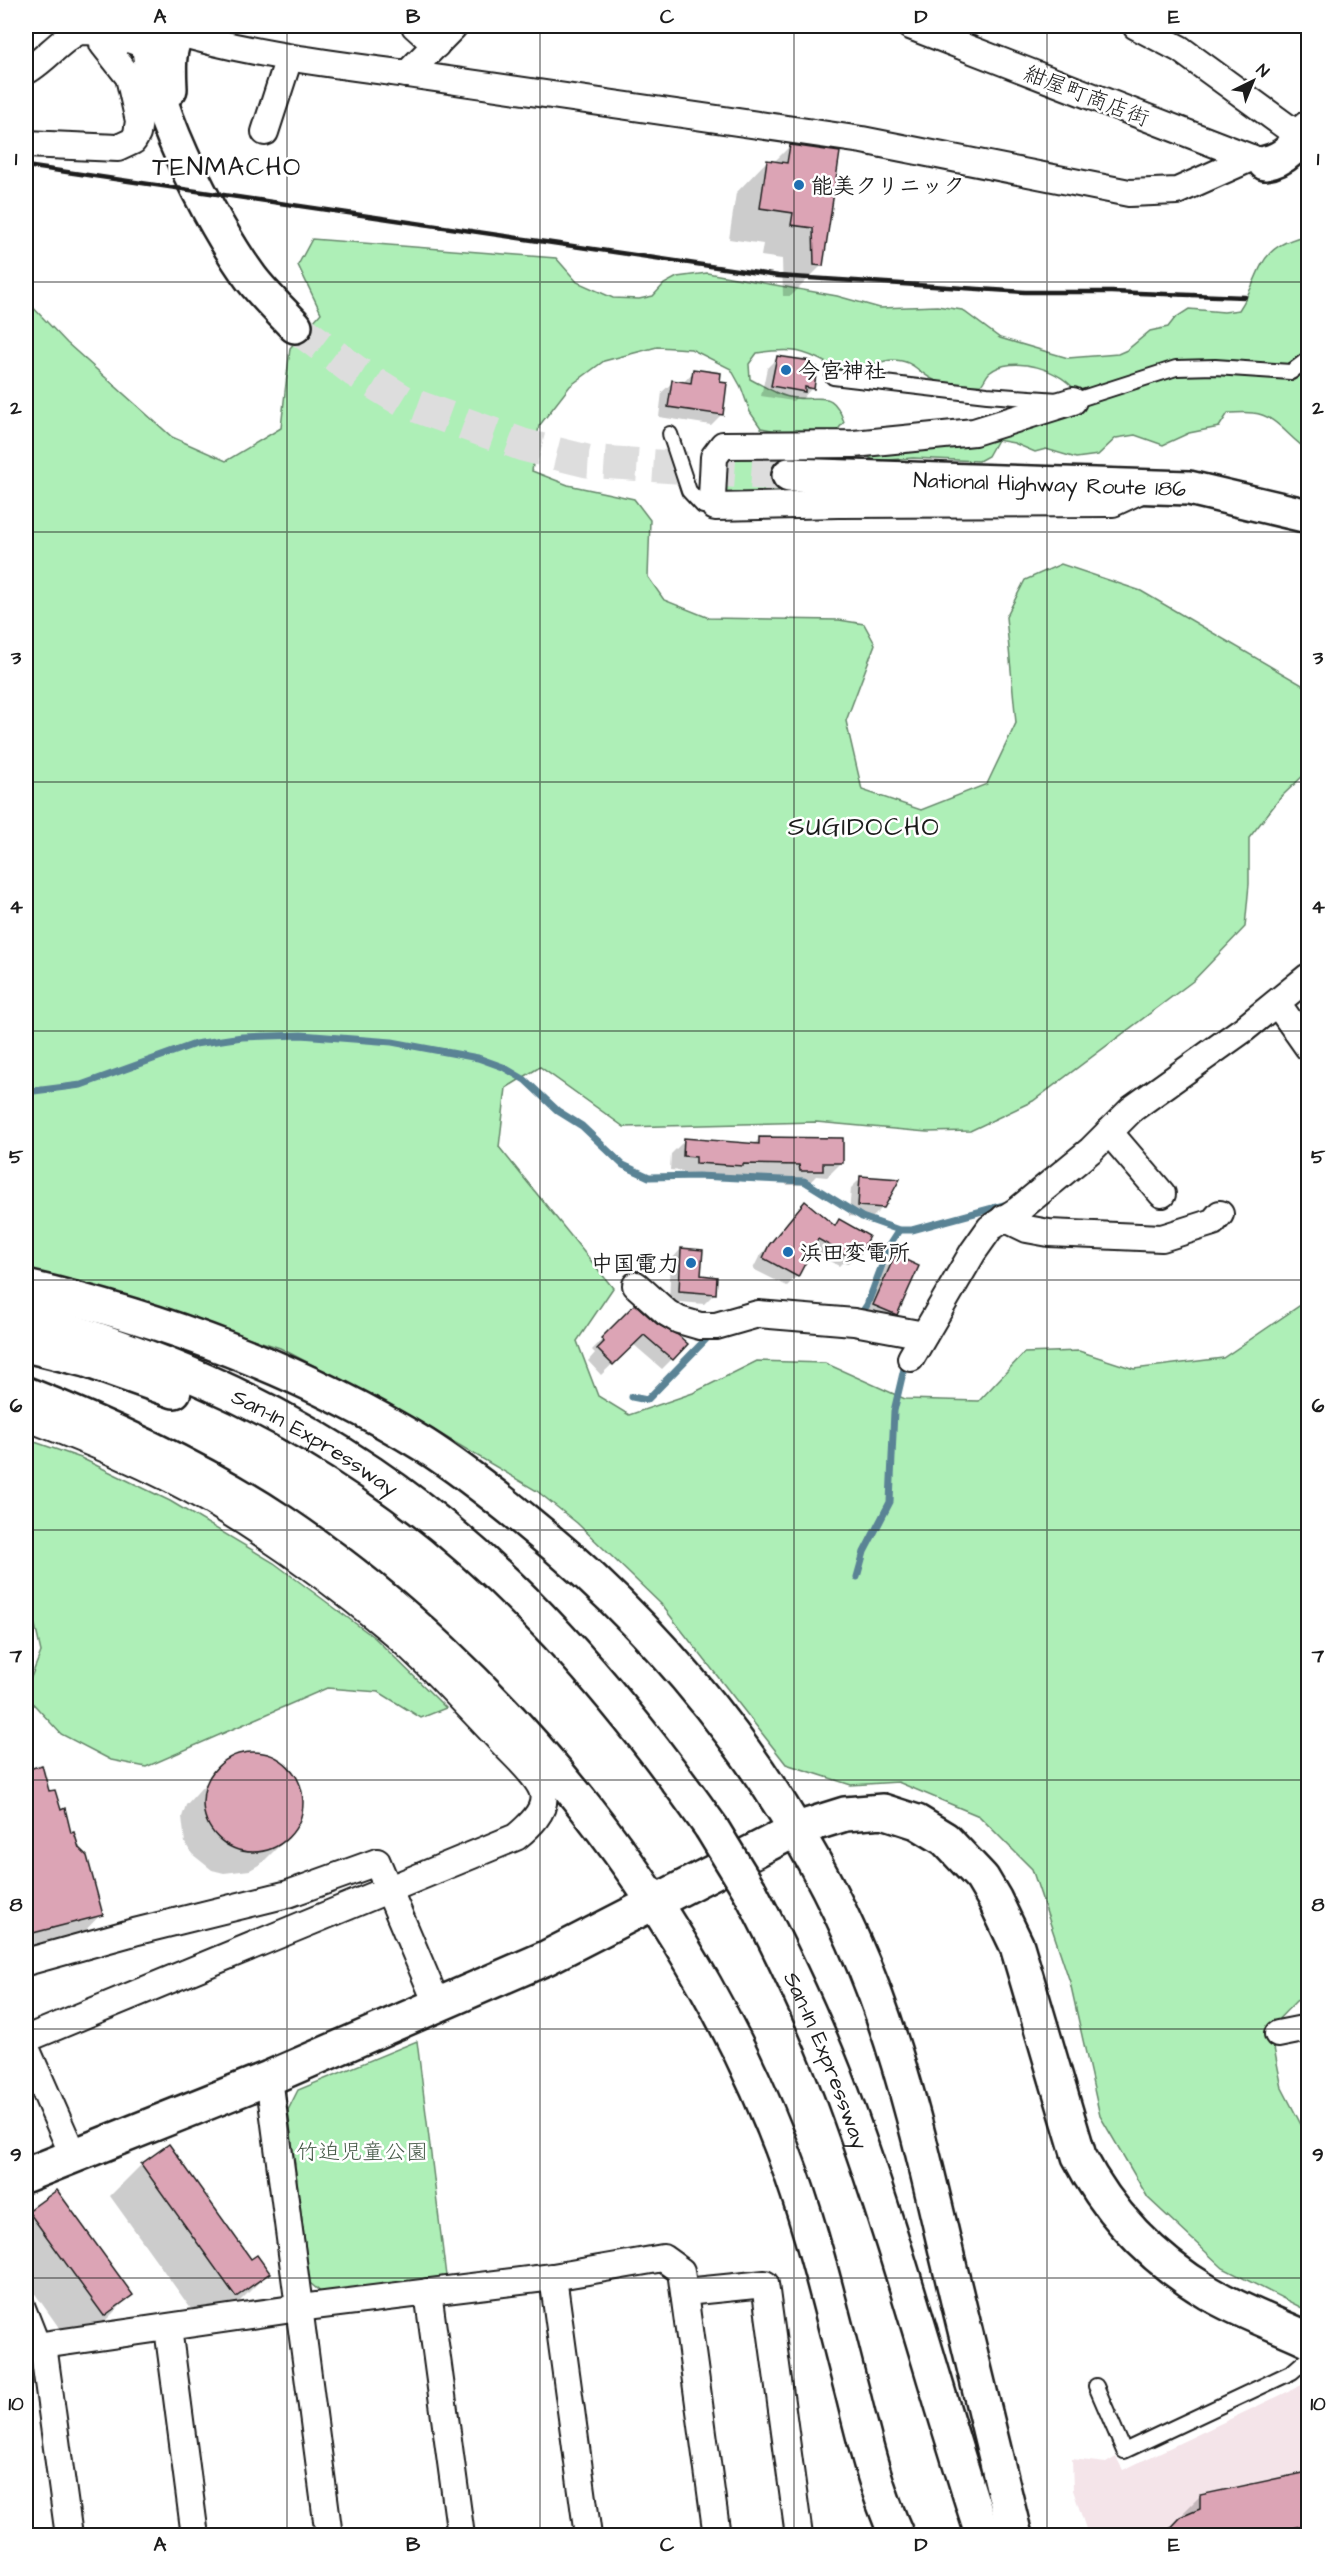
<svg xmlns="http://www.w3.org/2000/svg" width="1334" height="2561" font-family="'Architects Daughter','Klee One',sans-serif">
<rect width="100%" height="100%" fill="#fff"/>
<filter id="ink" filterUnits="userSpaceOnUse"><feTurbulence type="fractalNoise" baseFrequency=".0167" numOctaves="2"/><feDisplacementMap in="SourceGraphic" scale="12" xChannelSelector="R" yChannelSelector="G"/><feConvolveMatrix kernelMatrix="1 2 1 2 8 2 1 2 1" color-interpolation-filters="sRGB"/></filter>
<g filter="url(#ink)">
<path fill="#f4e4e9" d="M1308,2382v153h-220l-15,-45 -1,-31 34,4 10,-6 7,13z"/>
<g fill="#aeefb7" stroke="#65866a" stroke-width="1.5">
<path d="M1308,235v215c-19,-11 -31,-35 -55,-37 -8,-1 -17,0 -25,0l-9,14 -30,6 -26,12 -28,-10 -19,3 -18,17 -22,3 -30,-9 -11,3 -21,-9 -17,-3 -9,16 -9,5 -66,-3 -38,3 -10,-6 209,-40 7,-6c0,-4 -1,-10 -3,-14 -13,-25 -66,-42 -89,-22 -3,3 -5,9 -8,12 -15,1 -33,1 -47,-5 -17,-8 -20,-20 -42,-20 -11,0 -31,10 -45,13 -41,-19 -42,-27 -90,-20l-8,11 1,15c14,7 30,18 45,19 28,3 38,-9 49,24l-9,11 -52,-1 -22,-4 -11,-16 -9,-25 -10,-18 -40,-20 -34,-2 -53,14 -34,25 -31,40 -7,45 36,14 66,14 16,21 -2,57 16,23 45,18 130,2 25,4 11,20 -29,77 16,69 59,20 66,-26 29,-61 -10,-106 19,-37 36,-16 80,27 163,95 4,9v76l-27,26 -32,41v46l-4,43 -52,54 -160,120 -63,30 -43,1 -111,-10 -192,5 -84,-60 -34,21 -7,59 114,141 -36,53 21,55 31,19 64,-22 64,-32 68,2 80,36 74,2 45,-48 55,-2 55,18 89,-11 85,-58v695l-12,6 -26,27 12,60 26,50v173l-85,-43 -75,-70 -48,-82 -30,-134 -38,-113 -53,-53 -81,-34 -47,3 -65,-21 -125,-160 -84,-81 -40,-32 -134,-79 -123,-64 -164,-53 -90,-24v-971l41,43 105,94 54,24 55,-33 9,-80 31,-35 -23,-48 14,-26 244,19 21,24 36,16 26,1 14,-3 11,-12 13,-7 30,-4 130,23 43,12 57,-2 25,4 38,28 68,20 50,-4 9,-4 23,-19 18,-4 7,-9 14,-9 35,3 15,-2c25,-37 15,-63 69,-75z"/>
<path d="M783,452l-2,48h-55l-8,-7 2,-37z"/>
<path d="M26,1439l55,19 89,43 104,62 101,75 71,70 -25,10 -42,-26 -52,-4 -181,79 -35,-7 -50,-26 -35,-38v-6l15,-38 -6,-27 -9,-6z"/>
<path d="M417,2041l29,235 -123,18 -13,-11 -22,-173 10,-20z"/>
</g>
<g fill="#0003">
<path d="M790,146l49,7 -17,112 -31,31h-8l-1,-37 -21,-3 2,-12 -34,-5 7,-46 31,-32 7,1z"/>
<path d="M778,357l34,31 -10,11 -6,-1 -3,3 -32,-5 6,-28z"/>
<path d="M694,371l28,43 -11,11 -52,-8 3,-25 11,-10 10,1z"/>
<path d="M759,1139l82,24 -14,14 -11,-1 -9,9h-21l-1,-7 -55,-1 -3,3 -45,-4 1,-5 -13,-1 1,-16 14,-14 68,5z"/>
<path d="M861,1178l22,29 -11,11 -23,-2 2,-28z"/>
<path d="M805,1203l28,23 6,-5 19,31 -10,11h-6l-3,3 -29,-15 -13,25 -10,10 -34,-17 6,-12z"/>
<path d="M681,1249l33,45 -10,10 -35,-3 2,-41z"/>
<path d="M895,1257l1,57 -10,10 -23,-8 22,-49z"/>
<path d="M635,1306l21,20 16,33 -10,10 -29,-25 -32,31 -13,-14 7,-8 -3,-3z"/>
<path d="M249,1753l14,1 13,5 11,8 9,11 5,13 1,14 -2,14 -6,12 -32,32 -12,7 -26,3 -12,-3 -20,-16 -7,-11 -3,-26 4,-12 38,-42 11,-7z"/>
<path d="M41,1767l7,26 12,18 17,38 24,65 -21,22 -54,14v-179z"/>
<path d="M168,2146l83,115 17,12 -31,31 -33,23 -94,-131 31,-31z"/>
<path d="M29,2212l102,83 -31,31 -28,20 -46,-65v-66z"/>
<path d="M1308,2474v62h-144l21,-19 -1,-5 16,-16z"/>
</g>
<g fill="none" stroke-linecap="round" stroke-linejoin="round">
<g stroke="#5a8395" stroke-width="7">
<path d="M26,1092l55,-7 114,-41 47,-7 59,-2 91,7 86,16 25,9 22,13 33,31 24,15 41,39 26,12 49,-1 106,5 58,36 37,13h13l92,-25"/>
<path d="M859,1314h2l6,-9 23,-61 9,-14"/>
<path d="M632,1397l15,3 64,-66"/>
<path d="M857,1577l7,-25 26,-50 4,-91 12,-51"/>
</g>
</g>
<g fill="#dca4b5" stroke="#1c1c1c" stroke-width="1.5">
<path d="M790,145l50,7 -17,114 -9,-1 -1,-37 -22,-3 2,-12 -33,-5 7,-48 20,3z"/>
<path d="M777,356l34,5v5l6,1 -3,22 -9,-2v5l-34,-6z"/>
<path d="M693,369l28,4 -1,9 7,1 -4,32 -55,-8 4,-27 19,3z"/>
<path d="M759,1137l84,1v25h-20v8h-23l-1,-6 -56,-1v2l-47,-3v-6l-13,-1 1,-18 75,6z"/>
<path d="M860,1176l40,3 -16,29 -26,-2z"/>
<path d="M805,1201l30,25 4,-7 30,17 -9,17h-8l-2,4 -32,-18 -20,38 -35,-19 6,-13z"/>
<path d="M681,1248l22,2 -2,25 16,2 -1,17 -37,-3z"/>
<path d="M895,1255l24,11 -22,49 -24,-10z"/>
<path d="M635,1304l22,20 21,11 10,9 -15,16 -29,-25 -31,30 -16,-16 7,-7 -3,-4z"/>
<circle cx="253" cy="1802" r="50"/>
<path d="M42,1765l7,26 6,-1 6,20 4,-2 6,25 3,-1 5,16 8,8 16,59 -70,18 -4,-17 -3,1v-147z"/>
<path d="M169,2144l82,115 6,-4 13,18 -34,24 -95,-133z"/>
<path d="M57,2190l76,105 -29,21 -76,-105z"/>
<path d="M1308,2472v52l-44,11h-100l17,-18 19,-8v-14z"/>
</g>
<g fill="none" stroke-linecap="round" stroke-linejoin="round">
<path stroke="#ddd" stroke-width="33" stroke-dasharray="33 16" stroke-linecap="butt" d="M295,326l60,45 50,31 118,43 64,16 202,14"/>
<defs>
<g id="lane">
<path d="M833,377l154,18 86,6 103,-33 39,-1 76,5 17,-13"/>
<path d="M670,434l19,57 14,15 12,1"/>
<path d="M26,2302l17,43"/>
<path d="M1096,2386l28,65 168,-79 16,-14"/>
</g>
<g id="street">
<path d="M415,26l21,19"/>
<path d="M910,26l349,135"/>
<path d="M1136,26l44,23 122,89"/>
<path d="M160,27c80,26 164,36 247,47l47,-48"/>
<path d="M26,71c17,-8 41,-39 57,-40 12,0 25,3 37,5"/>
<path d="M407,74l455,66 267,53 48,-2 74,-33"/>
<path d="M265,132l24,-74"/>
<path d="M26,144l92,4 15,-7 4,-7 2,-13 -10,-44 -26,-33 6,-7 11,-1 28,10"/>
<path d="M1073,401l-99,31 -120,12 -131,1 -9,12 -2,40 3,10 123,-3 275,-1 32,-15"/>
<path d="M1277,1003l31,44"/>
<path d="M1109,1132l53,62"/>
<path d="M1004,1218l23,11 22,4 113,5 51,-16 7,-8"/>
<path d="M636,1285l31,28 12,7 21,6h16l42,-12 96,8 70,13"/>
<path d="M911,1358l62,-106 17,-24 28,-18 73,-60 41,-41 112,-80 64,-52"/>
<path d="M26,1417c63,24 127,50 185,84 62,37 122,81 177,127 40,34 76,74 112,112 11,13 39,36 43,53 4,18 -15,34 -27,44l-490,202"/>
<path d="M26,1962l108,-30 154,-38 89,-32 61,144"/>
<path d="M1278,2034l30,-6"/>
<path d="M26,2048l48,109"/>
<path d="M269,2078l60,458"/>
<path d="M553,2277l35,259"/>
<path d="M428,2292l33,244"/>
<path d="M685,2292l80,-8 34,252"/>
<path d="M168,2328l27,208"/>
<path d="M69,2536l-26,-191 256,-37 254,-31 110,-19 18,13 36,265"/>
</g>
<g id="secondary">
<path d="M1265,163c20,-3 33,-19 43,-35"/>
<path d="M26,2175l243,-97 277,-120 251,-129 48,-15 38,-3 34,11 28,17 37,39 13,22 22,46 62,210c30,58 73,103 130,137 30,18 67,31 99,46"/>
</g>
<g id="highway">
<path d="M150,26c-12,61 64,202 101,252 13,17 29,32 44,48"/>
<path d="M170,89c-1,-24 -3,-43 12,-63"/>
<path id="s1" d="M789,475l400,13 119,28"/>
<path d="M26,1287c136,31 278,84 398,158 36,23 70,50 103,77 154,125 278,286 348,472 32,86 52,176 73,266 22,92 45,184 67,276"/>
<path id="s2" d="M26,1318c124,34 238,82 345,155 136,92 246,221 340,354"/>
<path d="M26,1345l60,15 88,31"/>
<path d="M26,1394c89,35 176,75 256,128 223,150 419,397 509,651 25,71 42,145 61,218 12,49 24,99 45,145"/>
<path id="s3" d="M750,1891c38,73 73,147 100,224 50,138 87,281 133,421"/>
</g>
</defs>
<use href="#lane" stroke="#1c1c1c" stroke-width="18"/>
<use href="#street" stroke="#1c1c1c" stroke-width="30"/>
<use href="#secondary" stroke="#1c1c1c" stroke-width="38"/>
<use href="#highway" stroke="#1c1c1c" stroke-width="38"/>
<use href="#lane" stroke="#fff" stroke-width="14"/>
<use href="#street" stroke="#fff" stroke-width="26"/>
<use href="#secondary" stroke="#fff" stroke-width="33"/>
<use href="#highway" stroke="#fff" stroke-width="33"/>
<path stroke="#1c1c1c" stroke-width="4.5" d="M26,166l752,110 247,16h86l134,5"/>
<defs>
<path id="highway-bridge" d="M711,1827l39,64"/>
</defs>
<use href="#highway-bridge" stroke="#1c1c1c" stroke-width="38" stroke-linecap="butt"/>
<use href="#highway-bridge" stroke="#fff" stroke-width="33"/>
</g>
</g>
<path fill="none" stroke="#1c1c1c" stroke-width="1.5" stroke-opacity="0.55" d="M287,26v2510M540,26v2510M794,26v2510M1047,26v2510M26,282h1282M26,532h1282M26,782h1282M26,1031h1282M26,1280h1282M26,1530h1282M26,1780h1282M26,2029h1282M26,2278h1282"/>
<g fill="#1f6fb2" stroke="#fff" stroke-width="2">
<circle cx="799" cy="185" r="6"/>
<circle cx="786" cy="370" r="6"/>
<circle cx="788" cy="1252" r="6"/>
<circle cx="691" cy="1263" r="6"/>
</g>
<g text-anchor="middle" stroke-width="5" stroke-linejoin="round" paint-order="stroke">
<g font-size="22" fill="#1c1c1c" stroke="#fff">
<text transform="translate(1087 95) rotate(21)" y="8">紺屋町商店街</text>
<text dy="8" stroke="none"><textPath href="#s1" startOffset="261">National Highway Route 186</textPath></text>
<text dy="8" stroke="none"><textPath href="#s2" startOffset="316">San-In Expressway</textPath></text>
<text dy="8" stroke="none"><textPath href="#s3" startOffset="186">San-In Expressway</textPath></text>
</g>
<g font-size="22" font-weight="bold" fill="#1c1c1c" stroke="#fff" text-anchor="start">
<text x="811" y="193">能美クリニック</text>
<text x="798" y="378">今宮神社</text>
<text x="800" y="1260">浜田変電所</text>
<text x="679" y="1271" text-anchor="end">中国電力</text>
</g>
<g font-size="22" fill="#485b4a" stroke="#fff">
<text x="362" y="2159">竹迫児童公園</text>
</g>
<g font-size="26" letter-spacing="1.5" fill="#1c1c1c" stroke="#fff">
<text x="227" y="175">TENMACHO</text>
<text x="864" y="835">SUGIDOCHO</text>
</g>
</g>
<rect width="1334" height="2561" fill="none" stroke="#fff" stroke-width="66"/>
<g transform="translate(1253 81) rotate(43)" stroke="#ffffff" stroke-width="4.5" paint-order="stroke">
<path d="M0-4.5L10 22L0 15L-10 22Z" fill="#1c1c1c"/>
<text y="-9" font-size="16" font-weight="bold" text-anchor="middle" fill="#1c1c1c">N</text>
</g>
<rect x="33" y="33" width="1268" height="2495" fill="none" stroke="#1c1c1c" stroke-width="2"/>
<g font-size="20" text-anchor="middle" font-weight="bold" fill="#1c1c1c">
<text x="160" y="23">A</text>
<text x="413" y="23">B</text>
<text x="667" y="23">C</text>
<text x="921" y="23">D</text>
<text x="1174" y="23">E</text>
<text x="16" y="165">1</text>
<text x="1318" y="165">1</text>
<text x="16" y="414">2</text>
<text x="1318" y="414">2</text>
<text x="16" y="664">3</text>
<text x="1318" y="664">3</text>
<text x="16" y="913">4</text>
<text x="1318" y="913">4</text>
<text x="16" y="1163">5</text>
<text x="1318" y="1163">5</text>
<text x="16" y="1412">6</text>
<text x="1318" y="1412">6</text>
<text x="16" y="1662">7</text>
<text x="1318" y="1662">7</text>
<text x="16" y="1911">8</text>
<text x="1318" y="1911">8</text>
<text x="16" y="2161">9</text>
<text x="1318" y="2161">9</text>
<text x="16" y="2410">10</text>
<text x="1318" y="2410">10</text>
<text x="160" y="2551">A</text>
<text x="413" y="2551">B</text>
<text x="667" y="2551">C</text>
<text x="921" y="2551">D</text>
<text x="1174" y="2551">E</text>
</g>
</svg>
